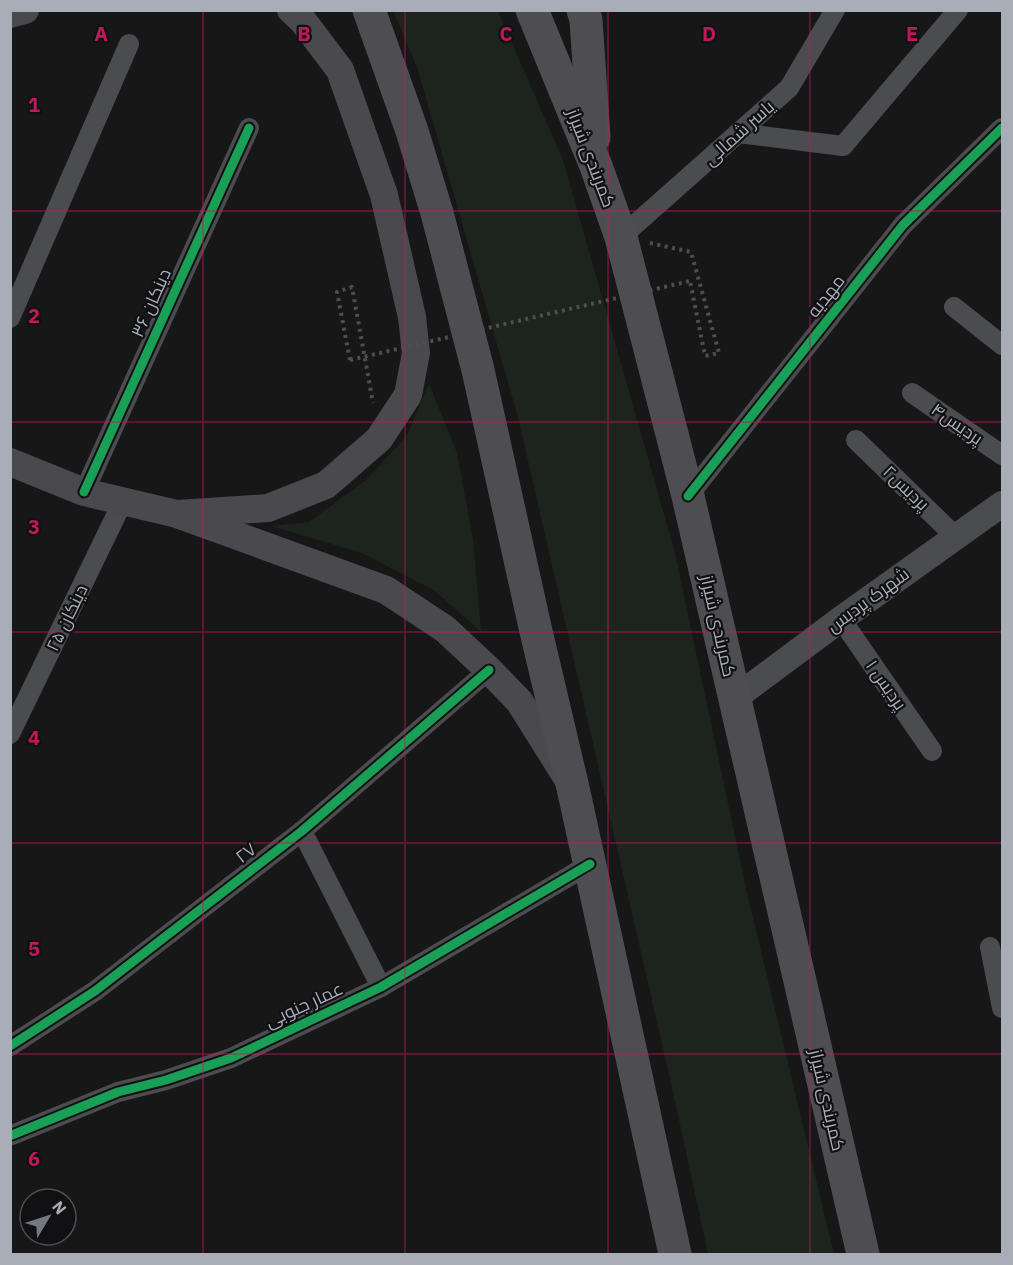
<svg xmlns="http://www.w3.org/2000/svg" width="1013" height="1265" font-family="'IBM Plex Sans',Cairo,sans-serif">
<rect width="100%" height="100%" fill="#171717"/>
<g fill="#1d241e">
<path d="M393,11h105l65,149 112,393 72,340 87,361h-126l-37,-171 -153,-666 -101,-350z"/>
<path d="M429,384l28,69 16,86 8,93 -46,-41 -73,-38 -91,-27 38,-4 57,-42 40,-43z"/>
</g>
<g fill="none" stroke-linecap="round" stroke-linejoin="round">
<g stroke="#4d4e52" stroke-width="4" stroke-dasharray="3 4.5" stroke-linecap="butt">
<path d="M650,243l41,9 28,101 -14,3 -15,-75"/>
<path d="M350,360l-13,-68 15,-5 21,116"/>
</g>
<g stroke="#4b4c50" stroke-width="20">
<path d="M738,133l105,13 115,-136"/>
<path d="M621,237l168,-149 46,-78"/>
<path d="M954,307l48,38"/>
<path d="M10,318l119,-274"/>
<path d="M912,393l90,62"/>
<path d="M856,440l100,97"/>
<path d="M84,492l165,-364"/>
<path d="M688,496l215,-271 99,-97"/>
<path d="M841,619l91,132"/>
<path d="M10,734l113,-233"/>
<path d="M302,831l79,156"/>
<path d="M990,947l12,61"/>
<path d="M10,1046l85,-55 207,-160 187,-161"/>
<path d="M12,1135l106,-43 48,-12 65,-22 150,-71 209,-123"/>
</g>
<path stroke="#4b4c50" stroke-width="26" d="M735,698l106,-79 161,-115"/>
<g stroke="#4a4a4e" stroke-width="28">
<path d="M10,14l15,-4"/>
<path d="M10,462l74,30 93,22 209,76 59,39 44,41 30,31 47,75"/>
<path d="M177,514l91,-6 58,-23 53,-46 29,-44 8,-42 -4,-36 -28,-122 -44,-125 -37,-49 -12,-11"/>
</g>
<g stroke="#4e4e52" stroke-width="33">
<path d="M369,10l43,121 25,82 41,157 57,257 38,161 102,466"/>
<path d="M532,10l64,156 25,71 67,259 175,758"/>
<path d="M583,10l3,10 8,117"/>
</g>
<path stroke="#4d4e52" stroke-width="4" stroke-dasharray="3 4.5" stroke-linecap="butt" d="M350,360l340,-79"/>
<defs>
<g id="cycleway">
<path d="M84,492l165,-364"/>
<path d="M688,496l215,-271 99,-97"/>
<path d="M10,1046l85,-55 207,-160 187,-161"/>
<path d="M12,1135l106,-43 48,-12 65,-22 150,-71 209,-123"/>
</g>
</defs>
<use href="#cycleway" stroke="#111113" stroke-width="13"/>
<use href="#cycleway" stroke="#1a9f57" stroke-width="9"/>
</g>
<path fill="none" stroke="#c2185b" stroke-width="1.5" stroke-opacity="0.55" d="M203,10v1244M405,10v1244M608,10v1244M810,10v1244M10,211h992M10,422h992M10,632h992M10,843h992M10,1054h992"/>
<g text-anchor="middle" stroke-width="4.5" stroke-linejoin="round" paint-order="stroke">
<g font-size="18" fill="#a8adb8" stroke="#111113">
<text transform="translate(739 133) rotate(-42)" y="6">یاسر شمالی</text>
<text transform="translate(591 158) rotate(69)" y="6">کمربندی شیراز</text>
<text transform="translate(826 296) rotate(-52)" y="6">مهدیه</text>
<text transform="translate(151 303) rotate(-66)" y="6">۳۶ دینکان</text>
<text transform="translate(957 424) rotate(35)" y="6">پردیس۴</text>
<text transform="translate(906 488) rotate(44)" y="6">پردیس۲</text>
<text transform="translate(868 600) rotate(-36)" y="6">شهرک پردیس</text>
<text transform="translate(67 618) rotate(-64)" y="6">۲۵ دینکان</text>
<text transform="translate(718 626) rotate(77)" y="6">کمربندی شیراز</text>
<text transform="translate(886 685) rotate(55)" y="6">پردیس ۱</text>
<text transform="translate(246 853) rotate(-38)" y="6">۲۷</text>
<text transform="translate(304 1005) rotate(-25)" y="6">عمار جنوبی</text>
<text transform="translate(827 1100) rotate(77)" y="6">کمربندی شیراز</text>
</g>
</g>
<g font-size="20" text-anchor="middle" font-weight="bold" fill="#c2185b" stroke="#111113" stroke-width="4.5" stroke-linejoin="round" paint-order="stroke">
<text x="101" y="41">A</text>
<text x="304" y="41">B</text>
<text x="506" y="41">C</text>
<text x="709" y="41">D</text>
<text x="912" y="41">E</text>
<text x="34" y="112">1</text>
<text x="34" y="323">2</text>
<text x="34" y="534">3</text>
<text x="34" y="745">4</text>
<text x="34" y="956">5</text>
<text x="34" y="1166">6</text>
</g>
<rect width="1013" height="1265" fill="none" stroke="#a8adb8" stroke-width="24"/>
<g transform="translate(48 1217) rotate(51)"><circle r="28" fill="#111113" stroke="#4d4f55" stroke-width="1.5"/>
<path d="M0-4.5L10 22L0 15L-10 22Z" fill="#757880"/>
<text y="-9" font-size="16" font-weight="bold" text-anchor="middle" fill="#a8adb8">N</text>
</g>
</svg>
